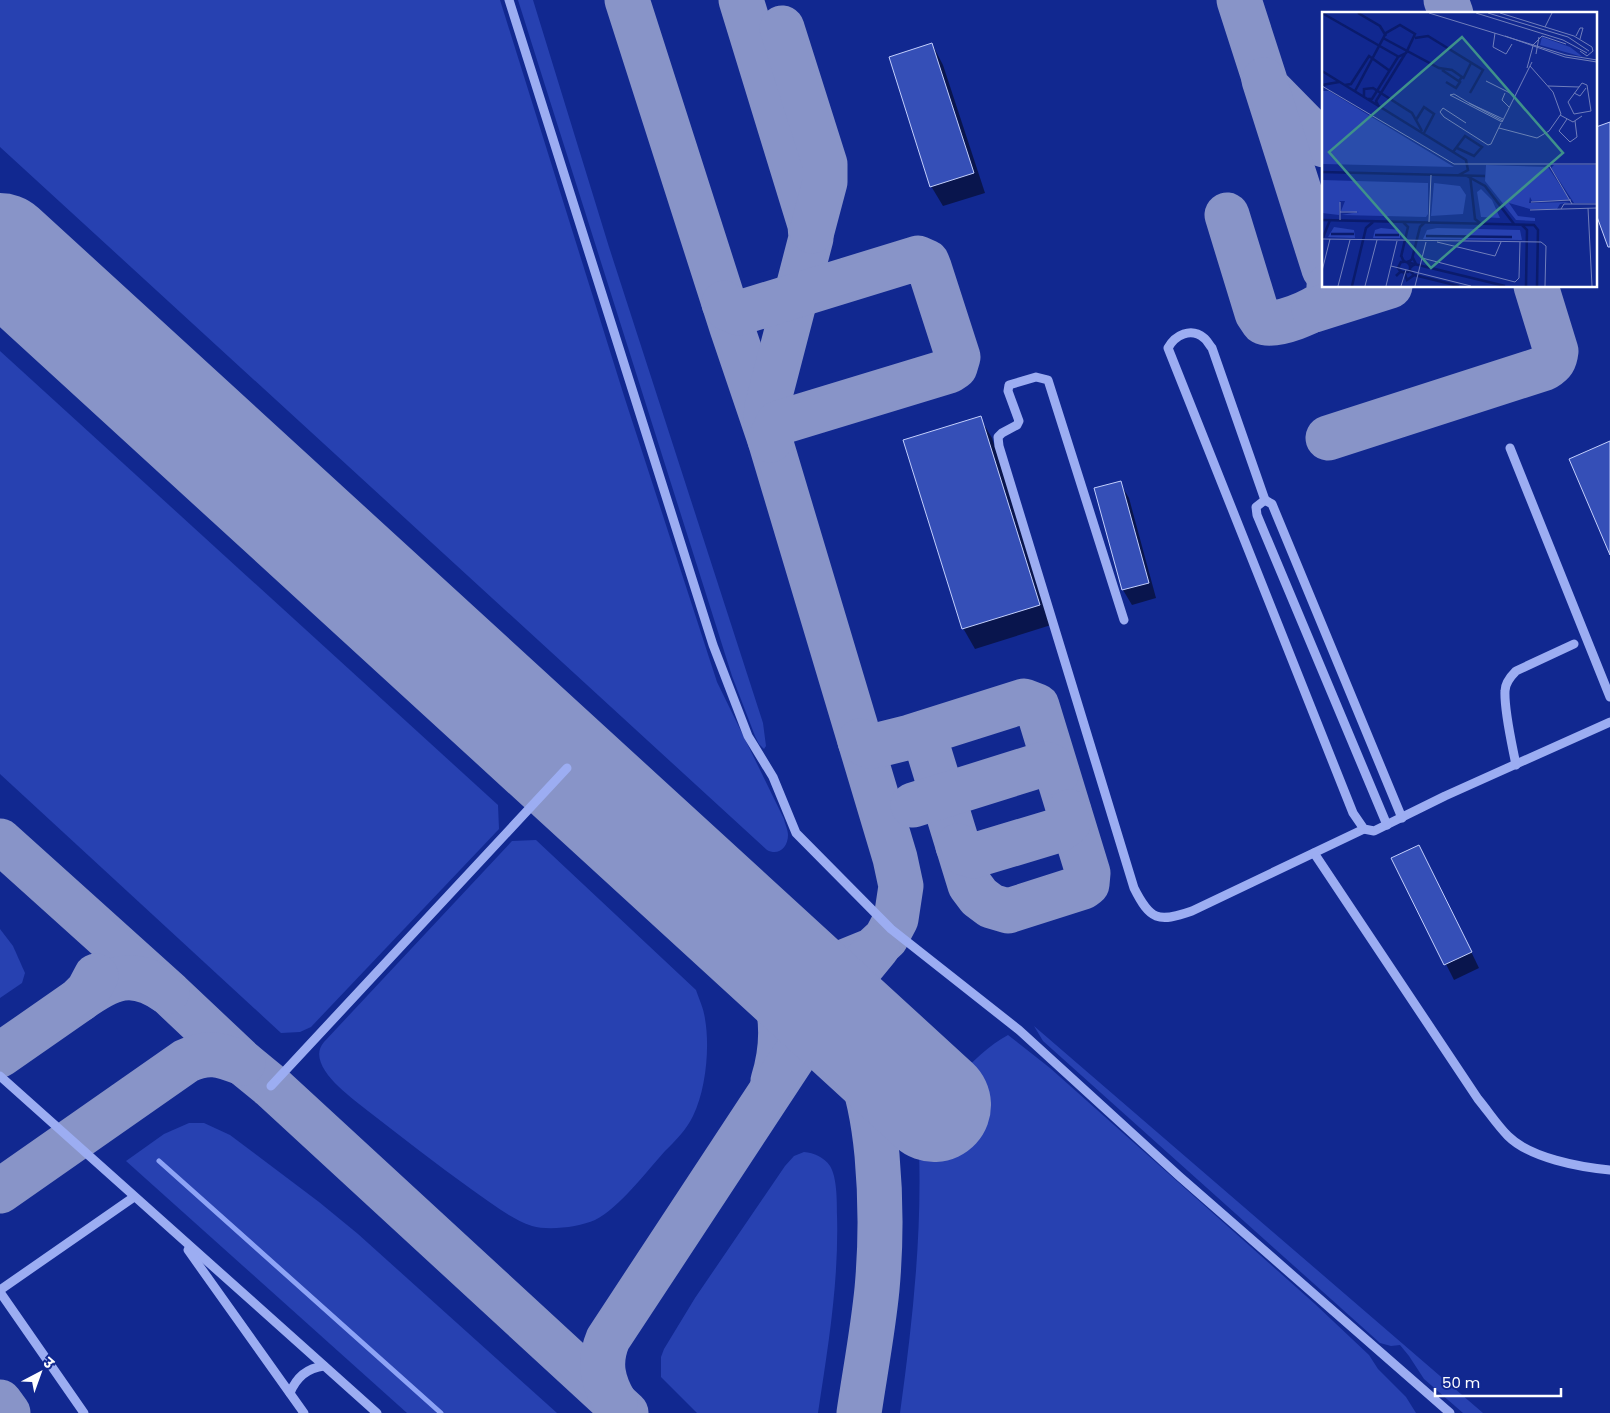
<svg xmlns="http://www.w3.org/2000/svg" width="1610" height="1413" font-family="Poppins,'Noto Sans Devanagari',sans-serif">
<rect width="100%" height="100%" fill="#112890"/>
<g fill="#2741b1">
<path d="M0,0h500l125,399 92,283 67,137c1,5 4,11 4,16 0,13 -10,21 -21,15l-767,-703z"/>
<path d="M518,0h15l76,247 154,476 3,23 -2,3 -5,-5 -4,-8 -23,-60z"/>
<path d="M0,351l498,454 1,24 -188,198 -11,5 -19,1 -281,-259z"/>
<path d="M536,840l160,150c3,9 8,19 9,29 5,28 1,71 -12,97 -6,13 -18,25 -28,35 -18,20 -46,57 -70,69 -16,7 -46,11 -63,6 -23,-8 -42,-24 -61,-37 -35,-25 -69,-52 -103,-78 -16,-13 -64,-46 -44,-69l188,-201z"/>
<path d="M0,929l13,17 12,27 -3,10 -22,15z"/>
<path d="M1034,1026l449,387h-20l-39,-34 -15,-23 -9,-11 -9,1 -11,-3 -337,-302z"/>
<path d="M1008,1035l42,33 265,236 54,51 9,14 28,28 10,16h-516c12,-87 22,-175 19,-263l-13,-13c28,-32 66,-83 102,-102z"/>
<path d="M189,1123h15l26,12 89,67 39,32 199,179h-150l-281,-252 38,-27z"/>
<path d="M804,1152c10,1 20,5 26,14 7,11 7,35 7,49 2,67 -9,132 -19,198h-121l-36,-36v-20l3,-8 31,-51 90,-132 9,-10z"/>
</g>
<g fill="#0007">
<path d="M932,44l11,21 42,128 -42,13 -12,-20z"/>
<path d="M980,418l12,20 59,187 -76,24 -12,-21z"/>
<path d="M1120,483l9,15 27,100 -24,7 -9,-15 -27,-101z"/>
<path d="M1393,859l34,2 52,107 -25,12z"/>
</g>
<g fill="none" stroke-linecap="round" stroke-linejoin="round">
<path stroke="#8da3f6" stroke-width="5" d="M159,1161l282,252"/>
<g stroke="#8894c8" stroke-width="45">
<path d="M627,0l105,328 38,112 90,301 35,117 6,28 -5,33 -10,19 -13,12 -32,13 -21,2 -25,-3 -20,-8 -32,-24"/>
<path d="M741,0l69,225 1,13 -44,169 -1,10 1,9"/>
<path d="M1239,0l28,87 57,58"/>
<path d="M1446,0l5,14"/>
<path d="M782,28l43,136v18l-13,49"/>
<path d="M1264,80l60,189"/>
<path d="M1227,215l30,98 6,9c11,6 54,-11 62,-21 4,-5 4,-9 4,-15"/>
<path d="M724,303l3,5 12,5 179,-55 9,4 2,5 29,90 -3,10 -6,4 -171,52 -8,17"/>
<path d="M1314,310l76,-24"/>
<path d="M1328,438l217,-70c8,-5 10,-8 11,-17l-20,-65"/>
<path d="M860,741l9,5h5l36,-9 114,-36 13,5 51,167 -1,11 -4,3 -75,24 -17,-5 -12,-9 -9,-12 -42,-137c-5,-8 -9,-10 -18,-11"/>
<path d="M913,805l131,-41c7,1 10,3 13,9"/>
<path d="M0,841l170,153 73,69 28,23 355,327"/>
<path d="M958,846l6,7 10,3 5,-2 80,-24 9,-7 1,-11"/>
<path d="M744,935c34,44 46,91 29,146"/>
<path d="M811,993c17,22 35,44 46,70 12,30 17,60 20,92 4,44 4,90 0,134 -4,41 -12,83 -18,124"/>
<path d="M79,1000c31,-22 53,-33 88,-8"/>
<path d="M0,1055l79,-55 9,-9 8,-15"/>
<path d="M0,1191l186,-130c23,-11 35,-6 57,2"/>
<path d="M0,1402l8,11"/>
<path d="M615,1403c-12,-21 -17,-40 -7,-64l200,-304 27,-36 42,-51"/>
</g>
<path stroke="#8894c8" stroke-width="114" d="M0,250l934,855"/>
</g>
<g fill="#354fb7" stroke="#c3cffd">
<path d="M932,43l42,130 -44,14 -41,-130z"/>
<path d="M1610,122v125h-2l-12,-33v-87z"/>
<path d="M981,416l59,189 -78,24 -59,-189z"/>
<path d="M1610,441v114l-41,-96z"/>
<path d="M1121,481l28,102 -27,7 -28,-102z"/>
<path d="M1419,845l53,107 -28,13 -53,-107z"/>
</g>
<g fill="none" stroke-linecap="round" stroke-linejoin="round">
<g stroke="#9cadf2" stroke-width="9">
<path d="M509,0l204,645 35,91 25,41 23,56 95,96 128,101 160,146 271,237"/>
<path d="M1510,448l100,249"/>
<path d="M1265,500l-53,-152c-3,-3 -5,-8 -8,-10 -13,-11 -29,-3 -36,10l185,465 11,16 10,2 71,-35 165,-74"/>
<path d="M1124,620l-76,-240 -12,-3 -27,8 -1,6 11,30 -2,4 -15,8 -4,4 1,9 135,442c16,32 24,35 58,23l172,-82"/>
<path d="M1516,765c-4,-21 -12,-54 -11,-74 0,-8 5,-14 11,-20l58,-27"/>
<path d="M1387,825l-130,-310 -1,-8 9,-7 7,4 130,314"/>
<path d="M1314,853l164,246c10,12 19,26 30,37 22,22 71,31 102,34"/>
<path d="M0,1076l377,337"/>
<path d="M271,1086l296,-318"/>
<path d="M188,1250l116,163"/>
<path d="M0,1290l134,-93"/>
<path d="M0,1292l84,121"/>
<path d="M290,1393c6,-15 17,-25 34,-27"/>
</g>
</g>
<g transform="translate(1322 12)">
<rect width="275" height="275" fill="#112890"/>
<path d="M220,25l28,10 13,10 -43,-12zM0,79h7l125,76 -132,-3zM164,153l62,2 22,33 -38,1 -2,-4 -1,6 41,-1 -10,2 -3,5h-27l-21,-6 9,13 17,2v3l-19,-1 -31,-39zM232,153h43v38h-23l-23,-35zM0,168l106,3v31l-2,3 -85,-2 18,-3 -18,-1 4,-10h-5l-1,14 -17,-2zM112,171l26,3 6,9 -3,19 -32,2zM159,177l11,11 8,18 -19,-1 -4,-25zM12,215l20,3 1,8 -27,-1zM59,216l19,2v8h-27l2,-8zM115,216l83,2 2,10 -99,-1 4,-9z" fill="#2741b1"/>
<path fill="none" stroke="#0a1b6c" stroke-width="2.5" d="M0,1l77,44M36,1l22,13 6,10M61,26l56,30 13,2 10,7 -3,4M93,26l13,-2 55,34 -13,23M120,58l18,12 -4,6 -10,-6M0,59l144,89 2,10 -11,6M141,67l8,-16M0,73l17,-3M23,73l6,-1 18,-28 21,15M33,79l31,-58 14,-8 15,9 -9,19 -8,4 -26,42h-4M42,84v-7l9,-1 39,25 10,18M56,93l-2,-4 29,-47M94,108l8,-13 10,7 -10,19M131,140l12,-16 17,11 -8,9 -17,-8M0,160l163,4M148,163l5,44 5,4M145,164l18,10 29,38M0,208l212,5 4,5 -1,56M200,213l5,5 -1,56M9,222h23M53,223h24M104,224l86,1M0,228l8,-20M79,245l7,-30 -5,-5M90,247l8,-32 5,-5M84,250l99,24M92,263l45,11M74,264l3,-3 2,-1h7l2,-2v-2l2,-2 4,-2 -3,-6 -3,3 -3,1h-1l-2,-1 -1,1h-2l-3,6 2,3 3,1 2,2 2,6 7,-5 -3,-3 -1,-2v-4l-1,-2 -2,-2h-1l-2,-1 -1,-1 -2,-5M30,274l14,-58 7,-6"/>
<path fill="none" stroke="#707ebc" stroke-width="1" d="M107,1l137,42 31,5M154,1l87,27 24,13M166,1l80,24 21,14M178,1l74,23 18,11 1,4 -6,5 -7,-5M223,15l7,-14M173,21l-2,14 13,7 6,-10M183,24l60,21 32,5M254,24l4,-8h3l-3,11M210,34l10,-10 24,8M214,42l3,-17M275,50v19M205,56l6,-22M164,69l28,14M260,71l5,2 4,26 -17,3 -6,-12zM0,74l132,78h143M226,74l31,1M183,81l-3,7 7,7M252,81l6,3 6,-8M147,91l-15,-9 -4,1 52,27 30,-60M238,103l13,7 9,-6M245,107l-8,12 11,11 7,-5 -2,-16M181,109l-34,-18 34,16M144,111l-23,-15 -3,4 4,5 44,28 3,-1 10,-21M177,116l38,10 12,-7 12,-17 -8,-22 -23,-26M227,153l23,39M209,190l40,-2M266,196l4,78M239,197l3,-5h33M208,198l67,-2M18,200h17M18,208v-18M107,210l2,-47M0,227l219,3 5,4 -1,40M115,230l58,14 6,-14M100,246l93,24 4,-4 1,-36M69,254l80,20M0,259l8,-32M16,274l12,-46M43,274l12,-46M64,274l11,-45M79,274l5,-16M93,274l11,-44"/>
<path fill="#3f918b" fill-opacity="0.15" stroke="#3f918b" stroke-width="2.5" d="M140,25l101,116 -132,115 -102,-116z"/>
<rect width="275" height="275" fill="none" stroke="#fff" stroke-width="2.5"/>
</g>
<g transform="translate(40 1373) rotate(41)" stroke="#112890" stroke-width="4" paint-order="stroke">
<path d="M0-4L9 19L0 12L-9 19Z" fill="#ffffff"/>
<text y="-8" font-size="14" font-weight="bold" text-anchor="middle" fill="#ffffff">उ</text>
</g>
<path d="M1435 1388v8h126v-8" fill="none" stroke="#ffffff" stroke-width="2.5"/>
<text x="1442" y="1388" font-size="15" fill="#ffffff" stroke="#112890" stroke-width="4" paint-order="stroke">50 m</text>
</svg>
